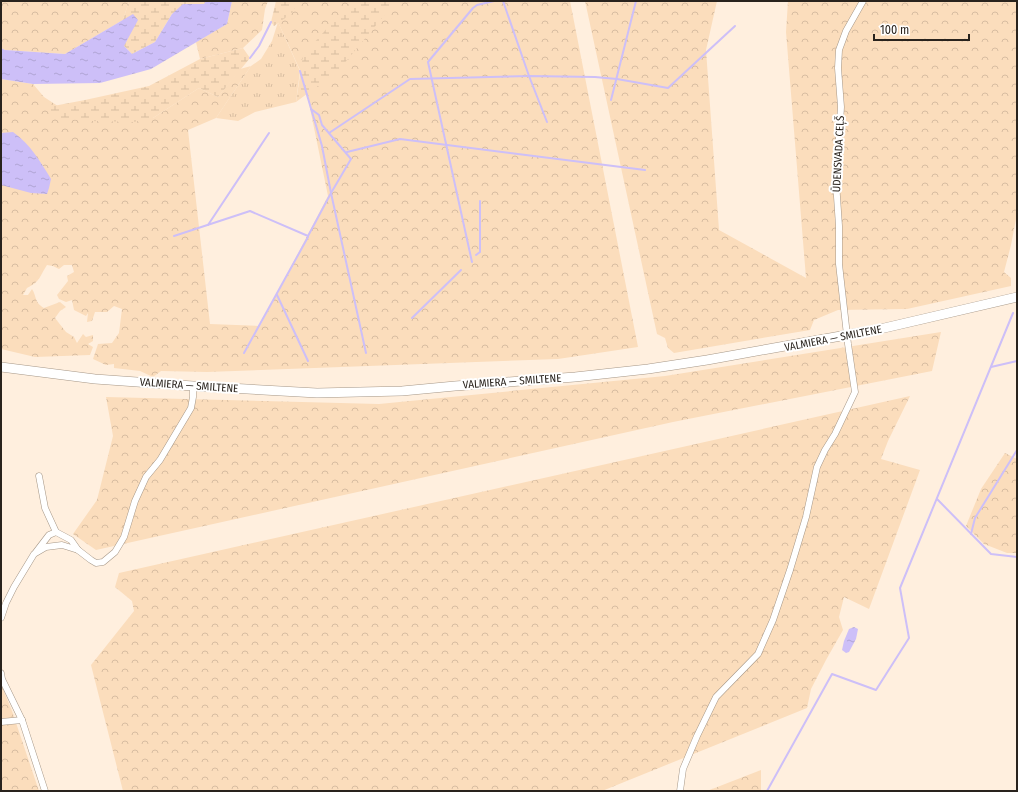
<svg xmlns="http://www.w3.org/2000/svg" width="1018" height="792" font-family="'Fira Sans Condensed',sans-serif">
<defs>
<pattern id="grass-tufts" width="24" height="20" patternUnits="userSpaceOnUse"><rect width="24" height="20" fill="#fbddbc"/><path d="M3 7l-1-3M5 7V3M7 7l1-3M15 17l-1-3M17 17v-4M19 17l1-3" fill="none" stroke="#d7bda1"/></pattern>
<pattern id="forest-crowns" width="20" height="18" patternUnits="userSpaceOnUse"><rect width="20" height="18" fill="#fbddbc"/><path d="M2 6a3 3 0 1 1 6 0M12 15a3 3 0 1 1 6 0" fill="none" stroke="#d7bda1"/></pattern>
<pattern id="wetland-marsh" width="20" height="14" patternUnits="userSpaceOnUse"><rect width="20" height="14" fill="#fbddbc"/><path d="M1 5h8M5 5V1M11 12h8M15 12V8" fill="none" stroke="#d7bda1"/></pattern>
<pattern id="water-ripples" width="26" height="14" patternUnits="userSpaceOnUse"><rect width="26" height="14" fill="#cdbff8"/><path d="M2 4q2-2 4 0t4 0M15 11q2-2 4 0t4 0" fill="none" stroke="#b0a4d4"/></pattern>
</defs>
<rect width="100%" height="100%" fill="#ffefde"/>
<path fill="url(#grass-tufts)" d="M278,22l22,49 -4,31 -41,10 -17,9 -22,-3 35,-52 10,-7 11,-18z"/>
<g fill="url(#forest-crowns)">
<path d="M1,1h128l-6,19 -58,34 -60,-4 -4,-2z"/>
<path d="M232,1h36l-3,8 -3,21 -19,18 -43,11 -4,-17 31,-18z"/>
<path d="M285,1h285l68,346 -80,12 -351,13 -46,-1 -8,6 -13,-6 -26,-3v-4l-8,1 -13,-6 5,-15 14,-1 7,-10 3,-24 -8,-3 -7,6h-12l-3,9 -5,1 1,-9 -2,3 -12,-6 -2,-10 -6,2 -7,-3 -2,-4 11,-14 -1,-5 7,-4 -2,-7h-8l-5,4 -6,-3 -6,-1c-8,12 -6,16 -20,23l-4,7h5l4,-6c5,8 2,13 12,19l16,-6 6,5 -6,4 -5,7 11,14 8,5 3,6 6,-9 3,3 7,-2v6l-5,3 5,3 -3,8 -55,2 -34,-8v-270l32,5 11,13 26,17 83,4 46,-30 19,9 22,-28 11,-3 -35,52 -28,12 22,194 50,2 68,-130 -24,-117 -26,-57z"/>
<path d="M585,1h132l-11,49 13,180 87,48 -20,-246 2,-31h229v213l-6,31 -7,27 7,6v8l-104,23 -69,1 -24,10 -4,10 -136,23 -6,-5 -3,-10 -8,-4z"/>
<path d="M941,332l-9,39 -259,51 -577,128 -23,-16 24,-34 16,-64 -7,-39 273,7 286,-28z"/>
<path d="M910,396l-22,45 -7,18 39,11 -51,139 -25,-12 -5,20 4,13 -17,30 -15,29 -4,19 -205,83h-479l-32,-126 43,-54 -2,-10 -17,-14 4,-14z"/>
<path d="M1005,453l12,6v94h-10l-23,-9 -18,-18 15,-37z"/>
<path d="M1,684l11,27 27,80h-38z"/>
<path d="M761,770v21h-54z"/>
</g>
<g fill="url(#wetland-marsh)">
<path d="M129,1h77l-2,3 -32,10 -17,28 -23,12 -8,-8 -1,-26z"/>
<path d="M276,1h22l-6,12 -18,13 -3,-4z"/>
<path d="M351,1h45l-58,70 -42,31 7,-47 44,-49z"/>
<path d="M243,48l7,10 -32,39 -19,-9 -46,30 -19,4 -44,-1 -35,-3 -7,-11 37,-7 64,-14 51,-27z"/>
</g>
<g fill="url(#water-ripples)">
<path d="M206,1h26l-5,23 -76,45 -51,14 -67,1 -32,-5v-31l4,2 60,4 68,-40 5,6 -14,26 8,8 23,-12 17,-28 11,-10h21z"/>
<path d="M13,132c18,13 27,29 38,47l-2,9 -2,6 -16,-1 -30,-8v-52z"/>
<path d="M854,627l4,2 -2,10 -7,13 -3,1 -4,-3 2,-9 5,-12z"/>
</g>
<g fill="none" stroke-linecap="round" stroke-linejoin="round">
<g stroke="#cdbff8" stroke-width="2">
<path d="M250,58l9,-12 12,-24"/>
<path d="M300,71l22,75 9,47 35,160"/>
<path d="M611,100l25,-99"/>
<path d="M547,122l-18,-46 66,1 22,2 51,9 67,-62"/>
<path d="M329,133l81,-54 119,-3 -26,-75"/>
<path d="M347,152l53,-13 245,31"/>
<path d="M208,225l61,-92"/>
<path d="M174,236l76,-25 58,25 23,-43 20,-34 -29,-34 -3,-10 -8,-6"/>
<path d="M476,255l4,-3v-51"/>
<path d="M472,262l-44,-200 45,-54 4,-3 17,-4"/>
<path d="M277,295l31,66"/>
<path d="M412,318l49,-48"/>
<path d="M244,353l64,-116"/>
<path d="M991,367l26,-6"/>
<path d="M937,499l54,55 26,3"/>
<path d="M971,534l4,-16 42,-68"/>
<path d="M767,791l65,-117 44,16 33,-52 -9,-50 113,-275"/>
</g>
<defs>
<g id="street">
<path d="M39,476l6,32 11,24"/>
<path d="M36,552l13,-17 7,-3 15,8 7,10"/>
<path d="M1,618l5,-15 8,-16 20,-33 12,-7 16,-2 16,5 13,10 5,3 7,-1 12,-10 9,-15 11,-36 11,-24 14,-17 31,-52 2,-11v-11"/>
<path d="M1,673l1,6 20,41 23,71"/>
<path d="M1,722l21,-2"/>
<path d="M680,791l3,-22 14,-33 19,-39 42,-43 15,-34 17,-50 16,-53 11,-50 8,-17 10,-16 20,-42 -7,-48 -9,-80v-38l-3,-44 5,-75 -3,-39 1,-18 7,-19 17,-30"/>
</g>
<path id="primary" d="M1,367l94,12 98,7 124,7 85,-2 53,-5 120,-9 73,-8 59,-9 173,-31 137,-32"/>
</defs>
<use href="#street" stroke="#a69787" stroke-width="7"/>
<use href="#primary" stroke="#a69787" stroke-width="10"/>
<use href="#street" stroke="#fff" stroke-width="6"/>
<use href="#primary" stroke="#fff" stroke-width="9"/>
</g>
<g text-anchor="middle" stroke-width="4" stroke-linejoin="round" paint-order="stroke">
<g font-size="11" fill="#29231d" stroke="#fff">
<text transform="translate(838 154) rotate(-87)" y="4">ŪDENSVADA CEĻŠ</text>
<text transform="translate(833 338) rotate(-11)" y="4">VALMIERA — SMILTENE</text>
<text transform="translate(512 381) rotate(-4)" y="4">VALMIERA — SMILTENE</text>
<text transform="translate(189 385) rotate(4)" y="4">VALMIERA — SMILTENE</text>
</g>
</g>
<rect width="1018" height="792" fill="none" stroke="#29231d" stroke-width="4"/>
<path d="M874 34v6h95v-6" fill="none" stroke="#29231d" stroke-width="2"/>
<text x="880" y="34" font-size="12" fill="#29231d" stroke="#ffffff" stroke-width="3" paint-order="stroke">100 m</text>
</svg>
